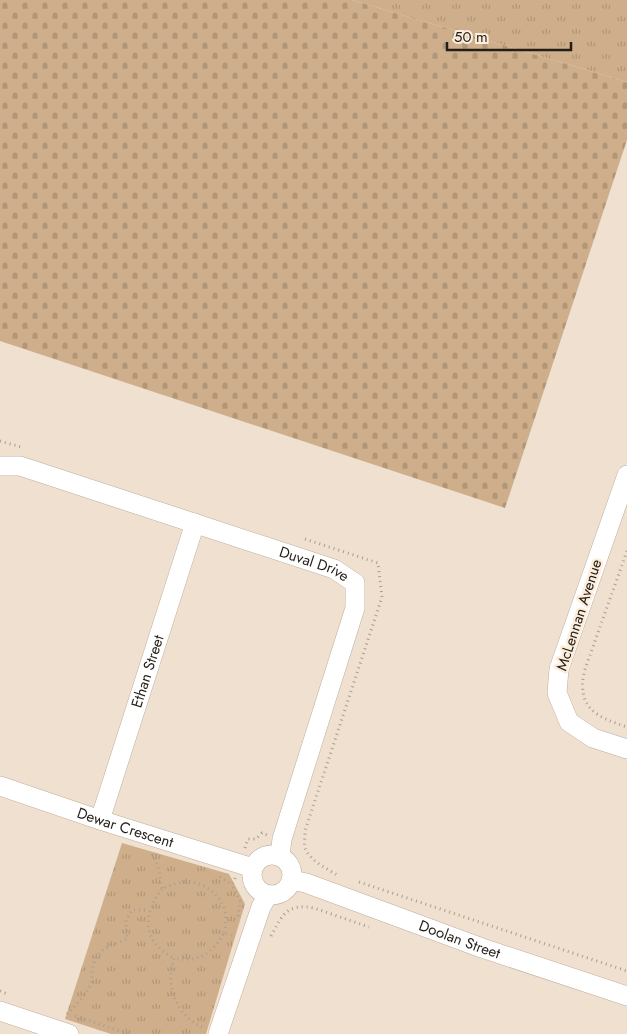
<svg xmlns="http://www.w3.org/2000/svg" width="627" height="1034" font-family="Jost,sans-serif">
<defs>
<pattern id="grass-tufts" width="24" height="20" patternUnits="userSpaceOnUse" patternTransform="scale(1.25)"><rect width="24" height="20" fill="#cfaf8b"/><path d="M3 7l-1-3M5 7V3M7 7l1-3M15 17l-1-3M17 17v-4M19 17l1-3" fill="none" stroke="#b19677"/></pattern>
<pattern id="cemetery-stones" width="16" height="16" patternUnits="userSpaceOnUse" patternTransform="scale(1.25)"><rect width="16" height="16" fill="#cfaf8b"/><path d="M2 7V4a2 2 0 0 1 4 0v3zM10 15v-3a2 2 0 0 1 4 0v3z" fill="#b19677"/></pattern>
</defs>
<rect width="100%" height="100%" fill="#efe0cf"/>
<g fill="url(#grass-tufts)">
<path d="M352,0h275v82z"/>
<path d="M122,843l107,31 16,30 -39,130h-95l-46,-15z"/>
</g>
<path fill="url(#cemetery-stones)" d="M0,0h352l275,82v58l-122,368 -505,-167z"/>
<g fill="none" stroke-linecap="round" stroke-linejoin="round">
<defs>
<g id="street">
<path id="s1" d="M0,466h20l314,103 21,14v25l-73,231 -2,17"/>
<path d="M627,475l-68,194 -2,24 12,29 24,16 34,11"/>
<path id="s2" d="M0,786l100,34 153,48"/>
<path id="s3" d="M100,820l95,-297"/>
<circle cx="272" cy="875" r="20"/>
<path id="s4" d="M292,880l14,3 176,65 145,48"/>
<path d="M0,1011l69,23"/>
<path d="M218,1034l43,-127 7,-12"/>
</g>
</defs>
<use href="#street" stroke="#beaf9f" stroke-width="20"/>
<g stroke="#aa9e90" stroke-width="3" stroke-dasharray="1 4" stroke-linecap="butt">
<path d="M0,441l21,6"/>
<path d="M305,539l73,24 4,34 -77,234c0,6 -1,12 0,17 5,13 21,20 32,27"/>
<path d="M627,551l-43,121c-7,37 13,45 43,55"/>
<path d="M245,848l3,-9h8l6,-6 5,2"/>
<path d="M152,854c7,11 8,23 10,35 8,-4 18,-8 27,-7 5,0 10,2 15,4 19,10 25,27 20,47"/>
<path d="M220,877l12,8"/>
<path d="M235,878l-3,7 8,15 -2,17"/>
<path d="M359,882l268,89"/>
<path d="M162,889c-20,26 -20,53 12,69"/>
<path d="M271,936c11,-21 16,-33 43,-28l55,19"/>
<path d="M0,991l7,3"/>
<path d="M67,1014c8,-8 18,-18 23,-28 3,-7 1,-16 4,-23 4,-15 20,-19 33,-24l-1,-19 6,-10h17"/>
<path d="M75,1016l54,18"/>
<path d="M202,1027c-17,-7 -30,-26 -31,-45 -1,-8 1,-16 3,-24 24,5 38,-4 50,-25l8,2"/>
</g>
<use href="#street" stroke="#fff" stroke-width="19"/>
</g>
<g text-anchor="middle" stroke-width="5" stroke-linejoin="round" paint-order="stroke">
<g font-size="15" fill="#231e17" stroke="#fdeddc">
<text dy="5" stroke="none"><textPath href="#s1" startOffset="330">Duval Drive</textPath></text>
<text transform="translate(579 615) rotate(-72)" y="5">McLennan Avenue</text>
<text dy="5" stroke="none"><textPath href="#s3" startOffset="156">Ethan Street</textPath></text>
<text dy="5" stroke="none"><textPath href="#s2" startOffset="132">Dewar Crescent</textPath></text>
<text dy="5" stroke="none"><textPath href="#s4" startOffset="178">Doolan Street</textPath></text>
</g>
</g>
<path d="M447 42v8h124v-8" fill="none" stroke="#231e17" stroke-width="2.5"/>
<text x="454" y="42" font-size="15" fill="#231e17" stroke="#fdeddc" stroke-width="4" paint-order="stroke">50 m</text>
</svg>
